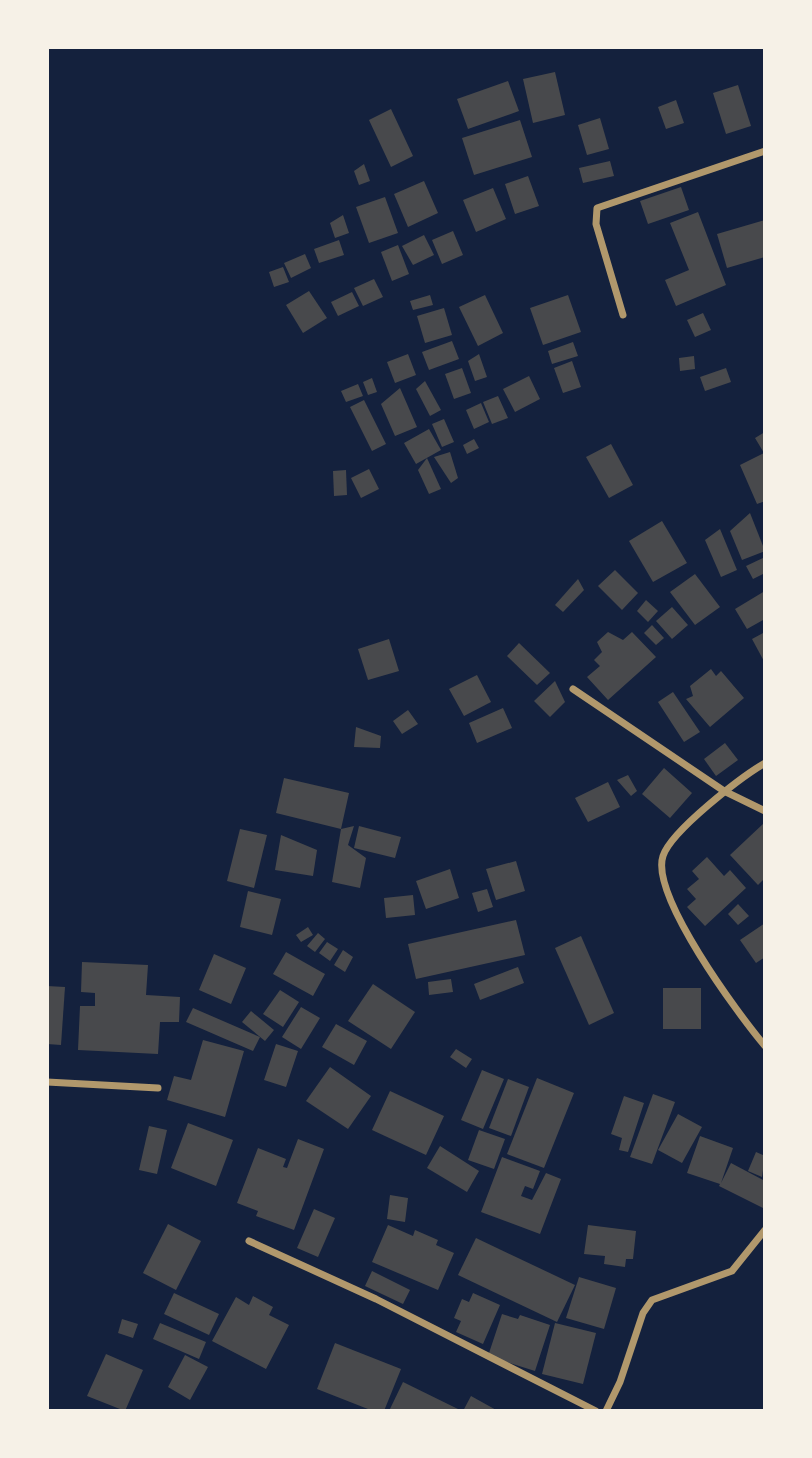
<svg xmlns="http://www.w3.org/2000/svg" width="812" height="1458" font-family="Karla,sans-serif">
<rect width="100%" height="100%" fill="#14213d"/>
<g fill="#48494c">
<path d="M555,72l10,43 -32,8 -10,-44z"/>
<path d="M508,81l11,30 -51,18 -11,-30z"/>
<path d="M738,85l13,41 -25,8 -13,-41z"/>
<path d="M676,100l8,23 -18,6 -8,-22z"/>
<path d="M391,109l22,47 -22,11 -22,-47z"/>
<path d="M600,118l9,31 -22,6 -9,-30z"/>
<path d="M520,120l12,37 -58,18 -12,-37z"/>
<path d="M610,161l4,15 -31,7 -4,-15z"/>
<path d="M364,164l6,17 -11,4 -5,-14z"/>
<path d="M528,176l11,30 -24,8 -10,-30z"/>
<path d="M424,181l14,32 -30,14 -14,-33z"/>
<path d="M681,187l8,23 -41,14 -8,-23z"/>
<path d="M493,188l13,31 -30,13 -13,-32z"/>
<path d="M385,197l13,36 -29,10 -13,-36z"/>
<path d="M698,212l28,73 -50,21 -11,-26 24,-10 -19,-47z"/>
<path d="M343,215l6,18 -14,5 -5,-15z"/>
<path d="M765,220v37l-38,11 -10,-34z"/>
<path d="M453,231l10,24 -21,9 -10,-24z"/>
<path d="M424,235l10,20 -21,10 -11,-19z"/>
<path d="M339,240l5,15 -25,8 -5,-14z"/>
<path d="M398,245l11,29 -17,7 -11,-29z"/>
<path d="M305,254l6,14 -20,10 -7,-15z"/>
<path d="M283,267l6,15 -15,5 -5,-15z"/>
<path d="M374,279l9,18 -20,9 -9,-18z"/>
<path d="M309,291l18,27 -24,15 -17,-28z"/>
<path d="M352,292l7,14 -21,10 -7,-14z"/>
<path d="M430,295l3,10 -20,5 -3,-9z"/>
<path d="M485,295l18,38 -25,13 -19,-39z"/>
<path d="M568,295l13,37 -38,13 -13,-37z"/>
<path d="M444,308l8,27 -27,8 -8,-27z"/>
<path d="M703,313l8,17 -16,7 -8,-17z"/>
<path d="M452,341l7,18 -30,11 -7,-18z"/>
<path d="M573,342l5,14 -26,8 -4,-13z"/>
<path d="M408,354l8,21 -21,8 -8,-21z"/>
<path d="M479,354l8,23 -12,4 -7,-20z"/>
<path d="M694,356l1,13 -15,2 -1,-13z"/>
<path d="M572,361l9,26 -18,6 -9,-25z"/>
<path d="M462,368l9,25 -17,6 -9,-25z"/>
<path d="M726,368l5,14 -26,9 -5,-14z"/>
<path d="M529,376l11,23 -25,13 -12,-23z"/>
<path d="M372,378l5,14 -9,3 -5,-13z"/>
<path d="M425,381l16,29 -11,6 -14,-27z"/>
<path d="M358,384l5,12 -17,6 -5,-11z"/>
<path d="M400,388l17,39 -22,9 -14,-32z"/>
<path d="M498,396l10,22 -16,6 -9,-22z"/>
<path d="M364,400l22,44 -14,7 -22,-44z"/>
<path d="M481,403l8,19 -15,7 -8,-19z"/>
<path d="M444,419l10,23 -12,5 -10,-23z"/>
<path d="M429,429l12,21 -25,14 -12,-21z"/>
<path d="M765,432v69l-8,3 -17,-39 24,-12 -9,-15z"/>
<path d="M474,439l5,9 -12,6 -4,-9z"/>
<path d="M611,444l22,41 -24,13 -23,-41z"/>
<path d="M450,452l8,26 -7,5 -17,-26z"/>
<path d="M427,458l14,31 -12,5 -11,-24z"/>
<path d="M369,469l10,20 -18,9 -10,-20z"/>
<path d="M346,470l1,25 -13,1 -1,-25z"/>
<path d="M750,513l15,38 -23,9 -12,-29z"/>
<path d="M662,521l25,42 -34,19 -24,-41z"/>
<path d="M720,529l17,41 -16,7 -16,-37z"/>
<path d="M765,557v16l-12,6 -7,-13z"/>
<path d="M615,570l23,23 -16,17 -24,-24z"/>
<path d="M695,574l25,33 -25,18 -25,-33z"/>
<path d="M578,579l6,11 -21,22 -8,-7z"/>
<path d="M765,591v28l-18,10 -12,-20z"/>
<path d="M646,600l12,11 -10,11 -11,-11z"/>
<path d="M672,607l16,18 -16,14 -16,-18z"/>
<path d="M652,625l12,13 -8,7 -12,-12z"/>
<path d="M608,632l15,8 9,-8 24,25 -48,43 -21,-23 13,-11 -6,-6 8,-8 -5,-10z"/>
<path d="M765,632v31l-13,-24z"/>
<path d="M389,639l10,32 -31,9 -10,-31z"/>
<path d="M519,643l31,30 -13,12 -30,-29z"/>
<path d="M711,669l5,7 5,-5 23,27 -34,29 -24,-28 7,-3 -3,-10z"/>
<path d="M477,675l14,27 -27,14 -15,-27z"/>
<path d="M555,681l10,21 -15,15 -16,-16z"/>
<path d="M673,692l27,40 -16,10 -26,-40z"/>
<path d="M503,708l9,20 -35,15 -8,-20z"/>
<path d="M408,710l10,14 -16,10 -9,-13z"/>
<path d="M356,727l25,9 -1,12 -26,-1z"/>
<path d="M725,743l13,17 -22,16 -12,-17z"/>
<path d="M664,768l28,25 -22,25 -28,-24z"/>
<path d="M628,775l9,16 -6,5 -14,-16z"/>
<path d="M284,778l65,15 -8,36 13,-3 -6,19 18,13 -6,30 -28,-6 9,-53 -65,-16z"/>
<path d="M608,782l12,25 -32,15 -13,-24z"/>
<path d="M765,822v56l-7,7 -28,-30z"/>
<path d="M359,826l42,11 -6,21 -41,-10z"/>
<path d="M240,829l27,6 -13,53 -27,-7z"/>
<path d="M281,835l36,15 -4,26 -38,-6z"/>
<path d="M707,857l17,19 6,-6 16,18 -41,38 -18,-19 9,-8 -9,-10 12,-10 -7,-8z"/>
<path d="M516,861l9,30 -29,9 -10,-31z"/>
<path d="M450,869l9,29 -33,11 -10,-28z"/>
<path d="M487,889l6,18 -15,5 -6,-19z"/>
<path d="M248,891l33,8 -9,36 -32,-8z"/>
<path d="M413,895l2,20 -29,3 -2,-20z"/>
<path d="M738,904l11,12 -11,9 -10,-11z"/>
<path d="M516,920l9,35 -109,24 -8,-35z"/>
<path d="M765,923v34l-9,6 -16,-23z"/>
<path d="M308,927l5,8 -12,7 -5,-7z"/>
<path d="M318,933l7,6 -10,13 -8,-6z"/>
<path d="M581,936l33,77 -25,12 -34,-77z"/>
<path d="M327,942l11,7 -8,12 -11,-8z"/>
<path d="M343,950l10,7 -8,15 -11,-7z"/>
<path d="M286,952l39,22 -12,22 -40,-22z"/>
<path d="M214,954l32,14 -15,36 -32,-14z"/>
<path d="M82,962l66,3 -2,30 34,2 -1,25h-19l-2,32 -80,-4 2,-44h15v-13l-14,-1z"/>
<path d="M518,967l6,16 -44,17 -6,-16z"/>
<path d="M451,979l2,13 -24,3 -1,-13z"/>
<path d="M373,984l42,28 -24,37 -43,-28z"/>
<path d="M47,986l18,1 -4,58 -14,-1z"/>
<rect x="663" y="988" width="38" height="41"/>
<path d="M280,990l19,12 -16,25 -20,-13z"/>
<path d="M301,1007l19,11 -19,31 -19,-12z"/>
<path d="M193,1008l67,29 -7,14 -67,-29z"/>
<path d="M251,1011l23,19 -9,11 -23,-19z"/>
<path d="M336,1024l31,17 -13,24 -32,-18z"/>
<path d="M203,1040l41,11 -19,66 -58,-17 7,-24 17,4z"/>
<path d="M276,1044l22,7 -12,36 -22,-7z"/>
<path d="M456,1049l16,10 -6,9 -16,-11z"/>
<path d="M330,1067l41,29 -23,33 -42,-28z"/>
<path d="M482,1070l22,9 -21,50 -22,-9z"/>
<path d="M537,1078l37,15 -30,75 -37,-14z"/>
<path d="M508,1079l21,8 -18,49 -22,-8z"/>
<path d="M390,1091l54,25 -18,39 -54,-25z"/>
<path d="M653,1094l22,8 -23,62 -22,-7z"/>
<path d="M624,1096l20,7 -16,49 -9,-2 3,-12 -11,-4z"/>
<path d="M678,1114l24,13 -20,36 -24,-13z"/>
<path d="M188,1123l45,17 -17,46 -45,-18z"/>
<path d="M149,1126l18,4 -10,44 -18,-4z"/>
<path d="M479,1130l26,9 -11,30 -26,-9z"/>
<path d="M700,1136l33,12 -12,35 10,-20 34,18v28l-46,-23 1,-2 -33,-11z"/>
<path d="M298,1139l26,10 -30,81 -38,-14 2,-5 -21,-8 21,-55 28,11 -3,8 4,1z"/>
<path d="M440,1146l39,25 -12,21 -40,-24z"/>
<path d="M756,1152l9,4 -3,21 -14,-6z"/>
<path d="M502,1157l38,14 -7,18 -8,-3 -4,10 11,4 14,-27 15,6 -21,55 -59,-22z"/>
<path d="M390,1195l18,3 -3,24 -18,-3z"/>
<path d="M314,1209l21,9 -17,39 -21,-9z"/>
<path d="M168,1224l33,17 -25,49 -33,-17z"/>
<path d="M388,1225l25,11 2,-6 23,10 -2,5 18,8 -16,37 -66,-28z"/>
<path d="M588,1225l48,6 -3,28h-7l-1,8 -21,-3 1,-8 -21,-2z"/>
<path d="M476,1238l99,47 -18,37 -99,-47z"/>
<path d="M372,1271l38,19 -7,14 -38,-18z"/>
<path d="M579,1277l37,11 -12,41 -38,-11z"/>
<path d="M174,1293l45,21 -10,21 -45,-21z"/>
<path d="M473,1293l27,12 -17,39 -27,-12 5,-11 -7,-3 8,-19 7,3z"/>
<path d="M253,1296l20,11 -4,8 20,10 -23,44 -54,-28 24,-44 13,8z"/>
<path d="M502,1314l16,5 2,-4 30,10 -15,46 -47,-15z"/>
<path d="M122,1319l16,5 -5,14 -15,-5z"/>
<path d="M160,1323l46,19 -7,17 -46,-20z"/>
<path d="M555,1323l41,10 -13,51 -41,-10z"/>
<path d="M335,1343l66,26 -17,42h-11l-56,-22z"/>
<path d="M106,1354l37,16 -18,41 -38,-15z"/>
<path d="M185,1355l23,12 -18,33 -22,-13z"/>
<path d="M403,1382l55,27 -1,2h-68z"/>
<path d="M471,1396l27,15h-35z"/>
</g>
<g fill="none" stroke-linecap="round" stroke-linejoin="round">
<g stroke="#b1986c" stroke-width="7">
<path d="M623,315l-27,-91 1,-16 168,-57"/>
<path d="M573,689l151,102 41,20"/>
<path d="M765,763c-24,14 -94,68 -102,93 -13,39 75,158 102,190"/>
<path d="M47,1082l111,6"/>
<path d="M249,1241l127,58 220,112"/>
<path d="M606,1411l14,-29 23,-69 9,-13 80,-29 33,-41"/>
</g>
</g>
<rect width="812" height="1458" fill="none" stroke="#f6f1e7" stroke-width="98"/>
</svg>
